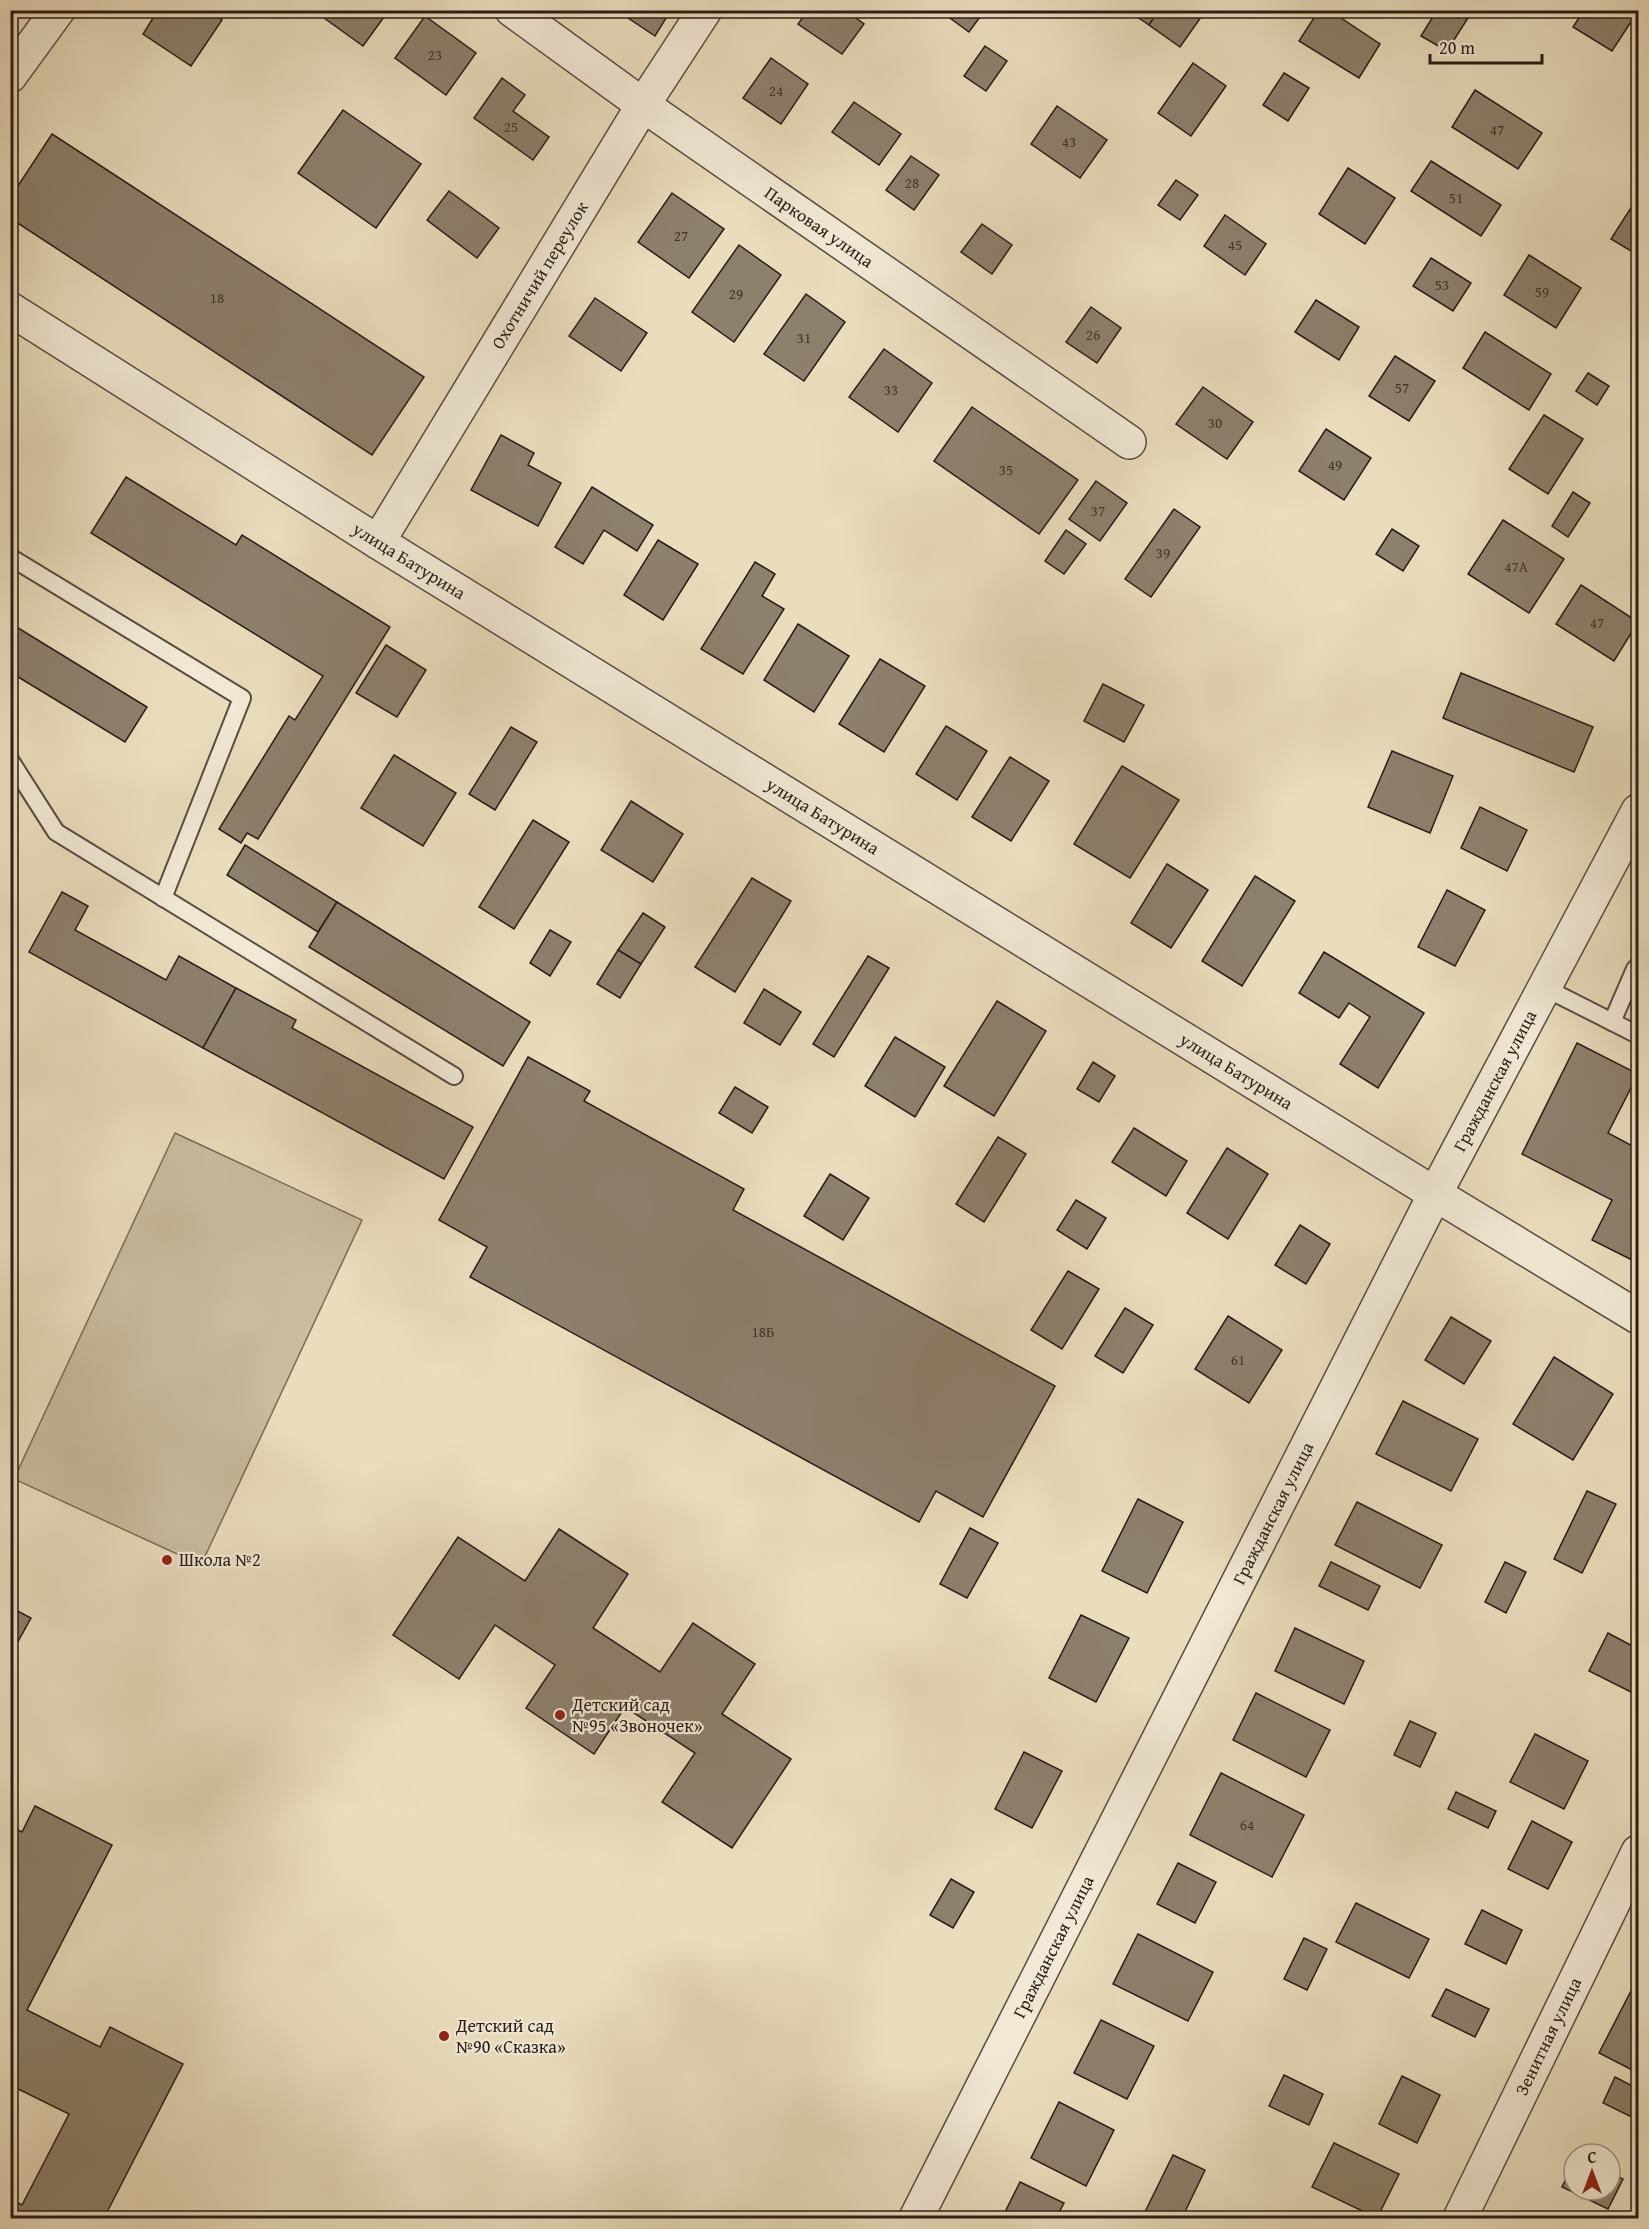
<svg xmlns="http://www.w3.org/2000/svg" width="1649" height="2229" font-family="'Gentium Book Plus',serif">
<rect width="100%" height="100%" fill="#eaddbe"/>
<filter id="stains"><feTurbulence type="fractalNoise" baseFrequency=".00333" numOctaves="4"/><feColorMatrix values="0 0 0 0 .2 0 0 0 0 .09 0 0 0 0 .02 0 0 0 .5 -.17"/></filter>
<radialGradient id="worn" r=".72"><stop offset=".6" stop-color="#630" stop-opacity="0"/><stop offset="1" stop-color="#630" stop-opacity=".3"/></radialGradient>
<path fill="#c9bca1" stroke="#796c5c" stroke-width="1.5" d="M175,1133l187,87 -161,345 -187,-86z"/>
<g fill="#8d806d" stroke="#291c16" stroke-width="1.5">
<path d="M158,10h49l15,10 -31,46 -48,-32z"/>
<path d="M313,10h76l-26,36z"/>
<path d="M616,10h55l-16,26z"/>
<path d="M808,10h37l19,14 -22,30 -44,-30z"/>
<path d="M939,10h46l-16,22z"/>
<path d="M1127,10h32l-10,15z"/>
<path d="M1159,10h47l-26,37 -31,-22z"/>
<path d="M1319,10h10l51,34 -21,34 -60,-37z"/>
<path d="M1437,10h36l-26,41 -26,-15z"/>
<path d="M1584,10h54v1l-26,40 -39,-24z"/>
<path d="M425,16l51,37 -30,42 -51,-37z"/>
<path d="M985,46l22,15 -21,30 -22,-15z"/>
<path d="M771,58l37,26 -27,40 -38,-26z"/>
<path d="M1193,63l33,23 -35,50 -33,-23z"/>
<path d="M1284,73l25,15 -21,33 -25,-16z"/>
<path d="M502,78l23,17 -12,16 36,26 -16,23 -59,-42z"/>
<path d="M1475,90l67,43 -24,36 -66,-42z"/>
<path d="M854,102l47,32 -22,31 -47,-33z"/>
<path d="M1057,106l50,34 -27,38 -49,-34z"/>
<path d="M343,110l78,54 -45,64 -78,-55z"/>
<path d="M52,134l372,243 -52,78 -362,-237v-20z"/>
<path d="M911,156l28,19 -25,35 -28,-20z"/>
<path d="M1431,161l70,44 -20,31 -70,-45z"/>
<path d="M1348,168l47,30 -30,46 -46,-30z"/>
<path d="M1176,180l22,15 -18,25 -22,-15z"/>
<path d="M449,191l50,37 -22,30 -50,-38z"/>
<path d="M672,193l52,36 -35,49 -51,-36z"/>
<path d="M1634,203l4,3v33l-7,12 -20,-12z"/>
<path d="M1225,215l41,29 -21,31 -41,-29z"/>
<path d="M982,224l30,21 -20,29 -31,-22z"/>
<path d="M739,245l42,30 -47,67 -42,-30z"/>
<path d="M1529,255l52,33 -25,40 -52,-33z"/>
<path d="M1431,258l40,25 -18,28 -40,-25z"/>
<path d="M806,294l39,28 -41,59 -40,-27z"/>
<path d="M595,298l52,35 -26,38 -52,-35z"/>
<path d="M1316,300l43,27 -20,33 -44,-28z"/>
<path d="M1091,307l30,21 -24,35 -31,-21z"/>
<path d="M1485,332l66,42 -22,36 -66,-42z"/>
<path d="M884,349l48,34 -34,49 -49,-35z"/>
<path d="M1395,356l40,25 -26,40 -40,-25z"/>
<path d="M1588,373l21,13 -12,19 -21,-14z"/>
<path d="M1203,387l50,35 -26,37 -51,-35z"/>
<path d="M972,407l106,73 -39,54 -105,-73z"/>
<path d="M1544,415l39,24 -35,55 -39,-25z"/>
<path d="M1326,429l45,29 -27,42 -45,-29z"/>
<path d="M501,435l33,18 -6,12 33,18 -23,43 -67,-36z"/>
<path d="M126,477l110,68 6,-10 148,92 -132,212 -11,-6 -6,10 -22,-14 70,-113 6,4 28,-44 -232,-143z"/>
<path d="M1096,481l31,22 -27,38 -31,-22z"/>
<path d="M592,487l61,38 -16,26 -33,-21 -21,34 -28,-17z"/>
<path d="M1573,492l17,11 -22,34 -16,-11z"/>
<path d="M1174,509l26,18 -49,70 -26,-18z"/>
<path d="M1503,520l61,39 -35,54 -61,-39z"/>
<path d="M1392,529l27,17 -16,25 -27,-17z"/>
<path d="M1066,530l20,14 -22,30 -19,-13z"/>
<path d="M658,540l40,24 -35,56 -39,-25z"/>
<path d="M755,562l20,12 -13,22 22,13 -41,65 -42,-25z"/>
<path d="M1581,585l57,37 -24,39 -58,-37z"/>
<path d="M10,623l137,84 -22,35 -115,-70z"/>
<path d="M798,624l51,32 -35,56 -50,-32z"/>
<path d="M386,645l40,25 -29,47 -41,-24z"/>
<path d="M880,659l45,27 -41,66 -45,-28z"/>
<path d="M1461,673l132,54 -19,45 -131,-54z"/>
<path d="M1103,684l41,21 -20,37 -40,-21z"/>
<path d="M946,726l41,25 -30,49 -41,-26z"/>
<path d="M511,727l26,15 -42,68 -26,-16z"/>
<path d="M1392,751l61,25 -23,57 -62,-26z"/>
<path d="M394,755l62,38 -33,53 -62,-38z"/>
<path d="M1010,757l39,24 -38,60 -39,-24z"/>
<path d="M1122,766l57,34 -49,78 -56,-34z"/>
<path d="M631,801l52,33 -30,48 -52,-32z"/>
<path d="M1480,807l47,23 -20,41 -46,-23z"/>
<path d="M533,820l36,22 -55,87 -35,-22z"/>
<path d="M245,845l92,57 -19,30 -91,-57z"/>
<path d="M1167,864l41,26 -37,58 -40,-25z"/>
<path d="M1255,876l40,25 -53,85 -40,-25z"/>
<path d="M752,878l39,23 -56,91 -40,-25z"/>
<path d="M1447,890l38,20 -30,56 -37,-19z"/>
<path d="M62,892l26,14 -13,24 91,50 13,-24 57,32 -33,60 -174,-96z"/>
<path d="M337,902l193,120 -27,44 -194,-119z"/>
<path d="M643,913l22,14 -24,37 -23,-14z"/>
<path d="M550,930l21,12 -21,34 -20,-13z"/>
<path d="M618,950l23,14 -21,34 -23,-14z"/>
<path d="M1324,952l100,61 -46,75 -38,-24 30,-47 -21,-14 -10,15 -40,-25z"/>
<path d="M868,956l21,12 -55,89 -21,-13z"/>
<path d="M236,988l60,32 -4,8 181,99 -29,52 -241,-131z"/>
<path d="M764,989l37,23 -21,33 -36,-22z"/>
<path d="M997,1001l49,30 -52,85 -50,-30z"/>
<path d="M895,1037l50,30 -30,50 -50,-31z"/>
<path d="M1577,1043l61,31 -30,59 30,16v114l-46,-23 20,-40 -90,-46z"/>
<path d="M528,1057l62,34 -6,10 160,88 -11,21 322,176 -72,131 -47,-26 -17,31 -449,-245 17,-30 -48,-27z"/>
<path d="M1093,1062l22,14 -16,26 -22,-13z"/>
<path d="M735,1087l33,20 -16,26 -33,-20z"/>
<path d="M1134,1128l53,33 -21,35 -54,-34z"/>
<path d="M998,1137l28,17 -42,68 -28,-18z"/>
<path d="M1227,1148l41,26 -40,65 -41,-26z"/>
<path d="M830,1174l39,24 -26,42 -39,-24z"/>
<path d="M1076,1200l30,18 -19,31 -30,-19z"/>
<path d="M1300,1225l30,19 -24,40 -31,-19z"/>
<path d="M1068,1271l31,18 -37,60 -31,-19z"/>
<path d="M1125,1308l28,17 -30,48 -28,-17z"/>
<path d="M1228,1316l54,34 -33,53 -54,-34z"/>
<path d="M1451,1317l40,24 -27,43 -39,-24z"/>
<path d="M1554,1357l59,37 -40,66 -60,-36z"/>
<path d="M1403,1401l75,38 -27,52 -75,-37z"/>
<path d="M1587,1491l29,13 -34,69 -28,-14z"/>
<path d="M1138,1499l45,23 -36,71 -45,-22z"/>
<path d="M1357,1502l85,43 -22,43 -85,-43z"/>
<path d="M970,1528l28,15 -31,55 -27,-14z"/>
<path d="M559,1529l69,45 -35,54 67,44 33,-49 62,41 -33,50 69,45 -59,89 -70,-46 33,-49 -70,-46 -31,47 -68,-46 29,-43 -60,-40 -36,54 -66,-44 65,-98 67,44z"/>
<path d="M1331,1562l49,24 -12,24 -49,-24z"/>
<path d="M1505,1562l21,10 -20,41 -21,-11z"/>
<path d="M10,1607l21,11 -21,38z"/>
<path d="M1081,1615l48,23 -33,64 -47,-24z"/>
<path d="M1295,1628l69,33 -20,43 -69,-33z"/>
<path d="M1608,1633l30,16v34l-5,10 -44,-22z"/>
<path d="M1256,1693l74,37 -24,47 -73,-37z"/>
<path d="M1410,1721l26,12 -16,34 -26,-12z"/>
<path d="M1535,1734l53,27 -24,48 -54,-27z"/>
<path d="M1024,1752l38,19 -30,57 -37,-19z"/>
<path d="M1221,1773l83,42 -32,62 -82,-42z"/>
<path d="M1456,1792l40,19 -8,17 -40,-19z"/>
<path d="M35,1806l77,39 -85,165 73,37 10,-20 73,37 -79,154h-94v-19l12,6 47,-91 -59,-29v-259l12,6z"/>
<path d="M1532,1821l40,21 -24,47 -40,-20z"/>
<path d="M1178,1863l38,19 -21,41 -38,-19z"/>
<path d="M951,1879l23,13 -21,36 -23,-13z"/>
<path d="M1356,1903l73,36 -20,39 -73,-36z"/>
<path d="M1482,1910l40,20 -16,34 -41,-20z"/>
<path d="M1138,1934l75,38 -25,49 -75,-37z"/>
<path d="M1304,1938l23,11 -20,41 -23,-11z"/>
<path d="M1633,1987l5,3v83l-39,-20z"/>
<path d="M1446,1989l43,20 -14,28 -43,-21z"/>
<path d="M1101,2020l53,26 -27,53 -53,-26z"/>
<path d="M1284,2075l39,19 -14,31 -40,-19z"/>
<path d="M1402,2076l38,19 -23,48 -38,-19z"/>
<path d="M1615,2077l23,12v31l-35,-17z"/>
<path d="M1059,2102l55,28 -28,56 -55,-28z"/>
<path d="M1334,2143l65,31 -22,44 -65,-31z"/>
<path d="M1173,2155l32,15 -23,48h-40z"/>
<path d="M1574,2163v27h36v-17l13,6 -15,30 -46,-22z"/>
<path d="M1020,2182l44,21 -8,15h-54z"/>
</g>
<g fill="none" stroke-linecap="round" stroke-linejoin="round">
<defs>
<g id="service">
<path d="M10,557l232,141 -79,200"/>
<path d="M10,760l46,72 398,244"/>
<path d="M1545,988l93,47"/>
<path d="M1612,1022l23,-53 3,-3"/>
</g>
<g id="minor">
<path id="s1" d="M512,10l131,95 486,337"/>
<path d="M10,76l48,-66"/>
<path id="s2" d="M10,309l368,233 1057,652 203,123"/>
<path id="s3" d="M378,542l265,-437 62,-95"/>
<path id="s4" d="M916,2218l519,-1024 203,-383"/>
<path id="s5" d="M1460,2218l178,-366"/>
</g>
</defs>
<use href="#service" stroke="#594c40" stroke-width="20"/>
<use href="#minor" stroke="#594c40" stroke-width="36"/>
<use href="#service" stroke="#f1e9d5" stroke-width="16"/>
<use href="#minor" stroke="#f1e9d5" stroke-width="33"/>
</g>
<g fill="#8f2418" stroke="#f1e9d5" stroke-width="2">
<circle cx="167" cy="1560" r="6"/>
<circle cx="560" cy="1715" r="6"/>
<circle cx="444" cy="2036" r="6"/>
</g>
<g text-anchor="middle" stroke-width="4.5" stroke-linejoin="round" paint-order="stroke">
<g font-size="15" fill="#42352c">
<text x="435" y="60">23</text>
<text x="776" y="96">24</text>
<text x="511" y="132">25</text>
<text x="1497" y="135">47</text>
<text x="1069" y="147">43</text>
<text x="912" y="188">28</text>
<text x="1456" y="203">51</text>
<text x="681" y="241">27</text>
<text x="1235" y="250">45</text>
<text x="1442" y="290">53</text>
<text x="1542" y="297">59</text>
<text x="736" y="299">29</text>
<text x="217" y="303">18</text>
<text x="1093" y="340">26</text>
<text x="804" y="343">31</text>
<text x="1402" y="393">57</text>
<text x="891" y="395">33</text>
<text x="1215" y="428">30</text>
<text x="1335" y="470">49</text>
<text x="1006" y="475">35</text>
<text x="1098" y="516">37</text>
<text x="1163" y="558">39</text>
<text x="1516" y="572">47А</text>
<text x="1597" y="628">47</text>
<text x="763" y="1337">18Б</text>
<text x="1238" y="1365">61</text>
<text x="1247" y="1830">64</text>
</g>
<g font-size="18" fill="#291c16" stroke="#f1e9d5">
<text dy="6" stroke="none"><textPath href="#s1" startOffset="376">Парковая улица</textPath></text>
<text dy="6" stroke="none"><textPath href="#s3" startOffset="312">Охотничий переулок</textPath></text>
<text dy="6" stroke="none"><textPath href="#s2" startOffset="472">улица Батурина</textPath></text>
<text dy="6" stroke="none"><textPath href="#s2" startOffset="958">улица Батурина</textPath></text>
<text dy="6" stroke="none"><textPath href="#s2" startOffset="1444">улица Батурина</textPath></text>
<text dy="6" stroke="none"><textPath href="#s4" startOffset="1276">Гражданская улица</textPath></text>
<text dy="6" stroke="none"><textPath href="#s4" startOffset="790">Гражданская улица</textPath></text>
<text dy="6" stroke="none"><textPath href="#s4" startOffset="304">Гражданская улица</textPath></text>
<text dy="6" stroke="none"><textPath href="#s5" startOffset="202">Зенитная улица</textPath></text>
</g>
<g font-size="18" fill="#291c16" stroke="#f1e9d5" text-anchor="start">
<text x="179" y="1566">Школа №2</text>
<text x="572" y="1711">Детский сад<tspan x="572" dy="21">№95 «Звоночек»</tspan></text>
<text x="456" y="2032">Детский сад<tspan x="456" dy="21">№90 «Сказка»</tspan></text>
</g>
</g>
<rect width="1649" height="2229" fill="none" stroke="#eaddbe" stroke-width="36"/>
<rect x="12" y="12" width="1625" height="2205" fill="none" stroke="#291c16" stroke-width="3"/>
<rect x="18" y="18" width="1613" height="2193" fill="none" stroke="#291c16" stroke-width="1.5"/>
<g transform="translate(1592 2172)"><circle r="28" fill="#f1e9d5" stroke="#a19789" stroke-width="1.5"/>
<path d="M0-4.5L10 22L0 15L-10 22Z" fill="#8f2418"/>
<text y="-9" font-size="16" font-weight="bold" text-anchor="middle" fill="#291c16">С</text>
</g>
<path d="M1430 54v9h112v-9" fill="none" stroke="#291c16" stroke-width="3"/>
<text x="1439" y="54" font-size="18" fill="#291c16" stroke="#f1e9d5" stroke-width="4.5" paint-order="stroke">20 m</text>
<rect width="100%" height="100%" filter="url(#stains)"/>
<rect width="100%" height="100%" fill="url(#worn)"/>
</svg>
